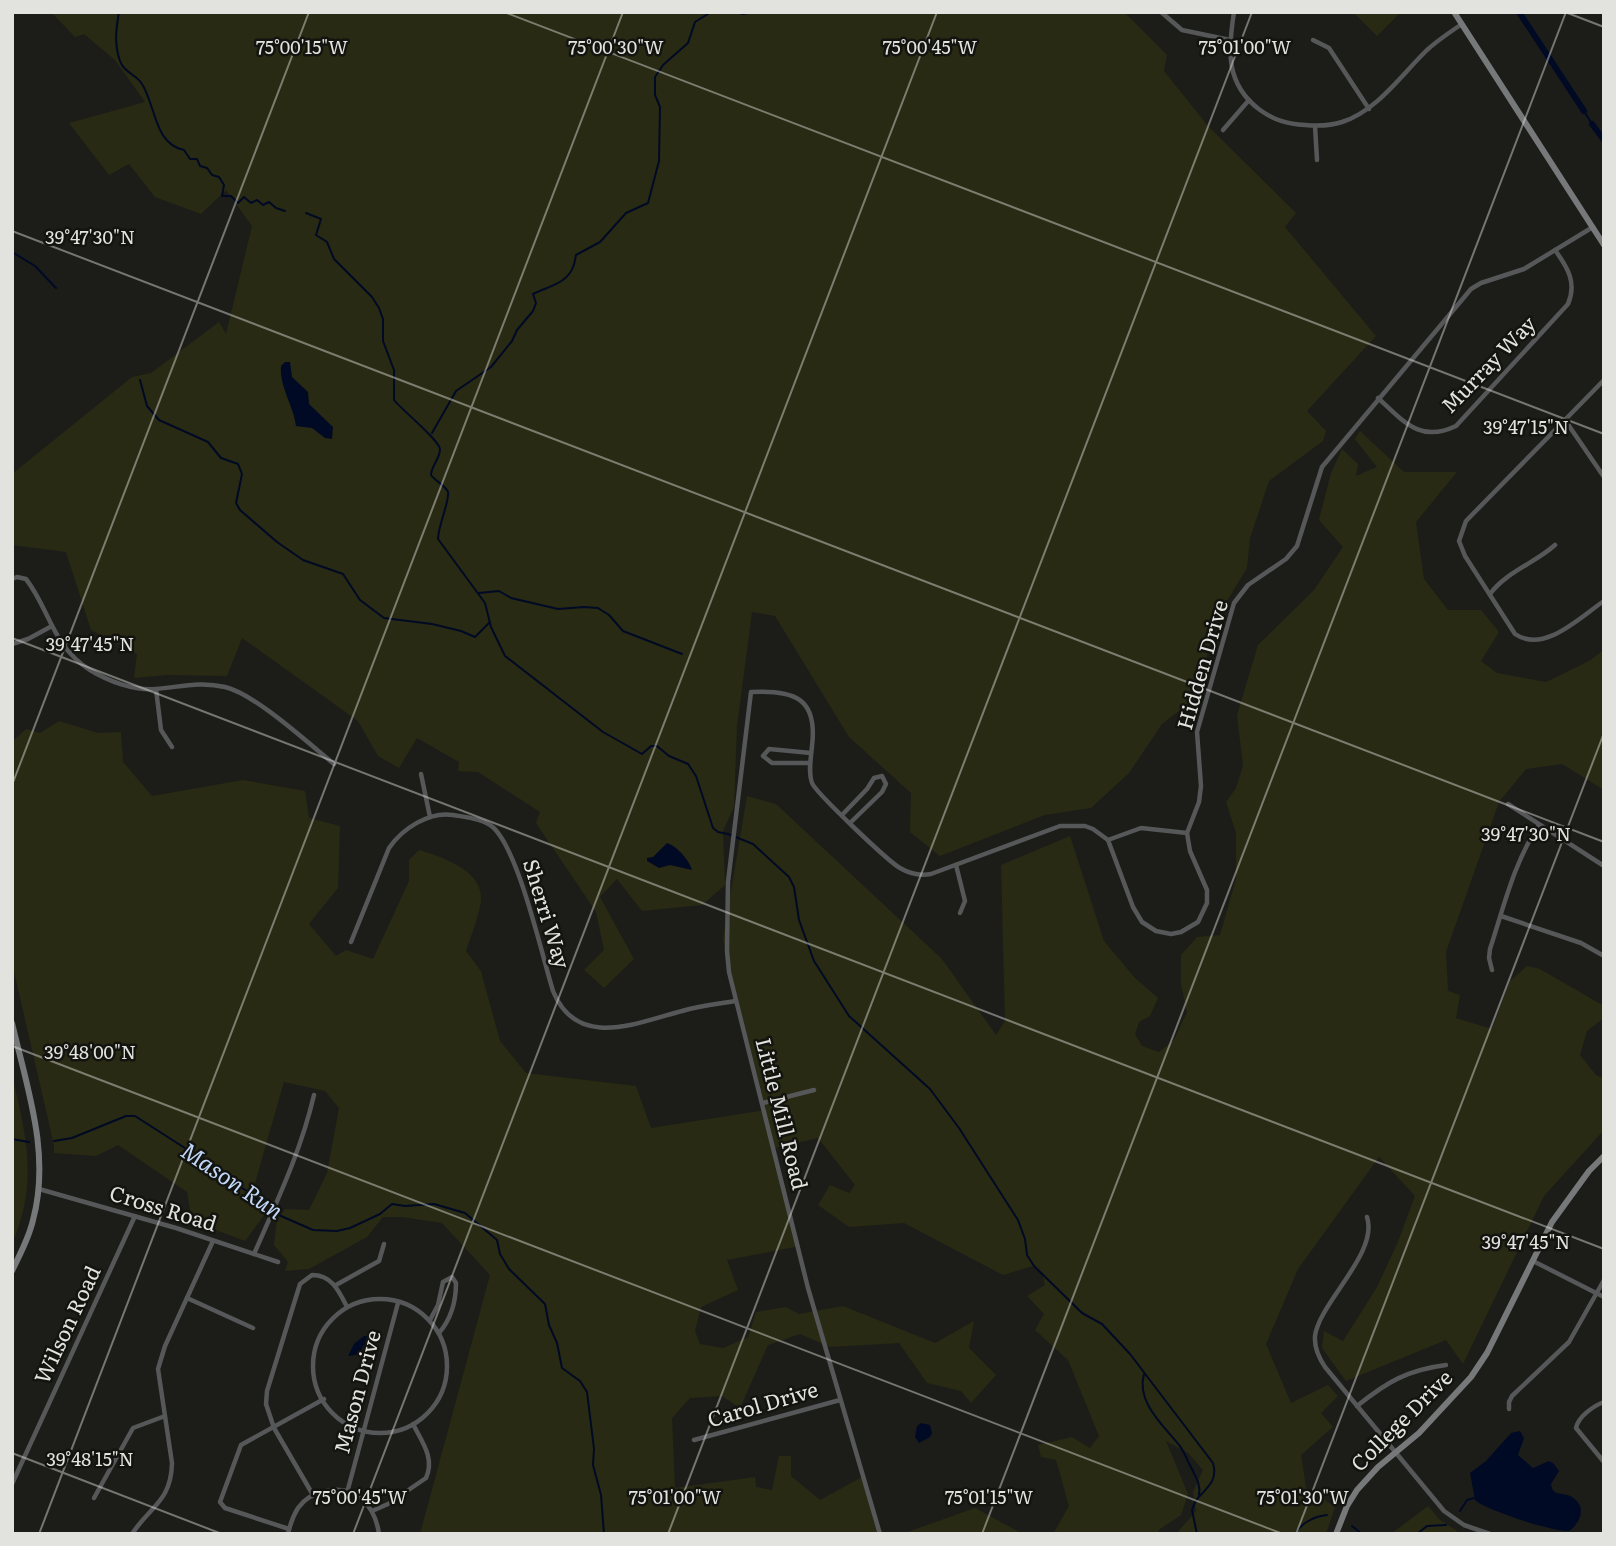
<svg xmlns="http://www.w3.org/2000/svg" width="1616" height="1546" font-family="Literata,serif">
<rect width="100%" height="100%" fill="#1c1d19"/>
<g fill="#292a13">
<path d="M51,12h1073l43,43 -3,16 44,55 88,87 -11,14 91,109 -69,75 19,20 -3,10 -54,40 -19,57 -3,30 -31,51 -19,78 -35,27 -33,49 -38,35 -46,7 -105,41 -30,-24 1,-39 -62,-56 -74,-121 -23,-4 -15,114 -3,81 -11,24 2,54 -23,20 -60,6 -25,-32 -17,18 34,62 -30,29 -20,-18 20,-20 -8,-38 -60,-89 4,-11 -62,-40 -20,-1 1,-9 -42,-24 -18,30 -21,-12 -20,-35 -116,-83 -15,38 -60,-1 -33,3 3,-24 -46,-24 -25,-78 -54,-7v-71l120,-97 19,-4 68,-51 7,12 26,-108 -26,-36 -25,24 -46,-17 -26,-33 -20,11 -40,-52 76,-21 -30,-42 -31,-26 -9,3z"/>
<path d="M1353,12h48l-24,24z"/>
<path d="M1360,431l44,41h53l-41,50 8,57 24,31h33l18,22 -18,29 16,12 49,9 43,-21 15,-11v140l-42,-26 -36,5 -27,33 -53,150 2,39 12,4 -4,23 36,11 18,-48 17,-15 13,3 64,37v12l-17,13 -7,24 16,20 8,4v51l-60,66 -81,168 -17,-24 -100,41 -24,-33 2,-17 19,10 34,-54 20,-43 18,-48 -36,-39 -81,112 -32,75 25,59 37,-18 10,11 -17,17 12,14 -32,28 5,32 29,20 -9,27h-150l20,-23 -3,-19 10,-22 -15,-17 -22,-12 22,53 -7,21 -21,14 -3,5h-104l16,-28 -13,-46 -15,-3 -3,-12 34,-8 18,11 9,-12 -31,-76 -33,-30 9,-16 -17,-18 18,-11 -2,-9 -10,-10 -30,9 -99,-52 -55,4 -31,-22 12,-20 19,8 6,-8 -37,-47 -43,10 25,98 -73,14 11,30 -37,17 -6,24 5,13 23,4 25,-11 8,-25 30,-5 13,7 44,-8 92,37 39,-22 -5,27 27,27 -25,28 -10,-12 -34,-8 -28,-40 -69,4 -30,-13 -32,11 -28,63 -18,-12 -32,2 -18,20 3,70 80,-11 1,10 16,3 7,-34h12v20l29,24 42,-23 18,57h-460l70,-259 -48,-52 -40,-6h-19l-16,20 -58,32 -24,2 3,-9 -14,-17 3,-26 8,-10 24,1 18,-37 12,-65 -14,-17 -41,-9 -31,108 13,23 -21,28 -53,-20 -5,-29 -69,-47 -22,11 -42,-3v-8l-42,-182v-221l14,-13 14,4 19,-12 39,12 23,-1 2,30 29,34 91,-16 62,11 4,27 31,8 -2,62 -29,36 27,32 10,-6 27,9 36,-78v-21l10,-10c21,6 62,20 62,47 1,11 -11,42 -15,54l15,20 19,70 26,32 110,13 15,42 115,-18 -43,-171 24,-143 29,8 166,155 54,76 9,-14 -4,-156 69,-29 34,105 31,37 23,20 -8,18 -11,6 -4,12 7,12 17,6 15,-12 13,-28 -6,-28v-29l16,-18 23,-2 16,-56v-46l-10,-31 10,-14 7,-22 -6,-51 21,-70 56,-55 29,-43 -24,-27 12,-47 11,-24 16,15 -2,12 21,-9 -22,-28z"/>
<path d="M12,1075c14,60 27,109 0,168z"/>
<path d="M1428,1506l12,14 17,11 -1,3h-65z"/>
<path d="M975,1508l48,26h-121z"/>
</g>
<g fill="#000a24">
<path d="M285,362h5l2,15 16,15 1,12 24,23 -1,12 -7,-1 -13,-10 -16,-2c-2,-19 -17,-40 -15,-60z"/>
<path d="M667,843c10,3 23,18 25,27l-22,-5 -11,3 -12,-7v-3l6,-1z"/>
<path d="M364,1336h5l2,4 -8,6 -2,8 -13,2 6,-12z"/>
<path d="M921,1423l9,2 2,8 -2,4 -11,6 -4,-6 2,-11z"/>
<path d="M1520,1431l4,7 -6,17 15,13 16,-7 4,2 6,8 -8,13c1,4 1,7 6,9 3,1 8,1 11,2 19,8 15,26 1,36 -13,2 -86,-22 -94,-31l-5,-27 16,-12 25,-28z"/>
</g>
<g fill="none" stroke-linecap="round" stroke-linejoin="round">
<g stroke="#000a24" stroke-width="2">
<path d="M119,12c-3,17 -5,32 1,49 4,12 16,13 22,23 14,22 12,60 42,66l6,9h7l3,7 7,2 5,7 7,2 5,8 -2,11h9l7,7 6,-6 7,6 6,-3 6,5 6,-3 7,6 9,3"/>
<path d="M736,12l7,2 11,-2"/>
<path d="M1584,111l8,13"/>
<path d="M306,213l15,6 -5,16 11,7 7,17 38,38 7,11 4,11v22l11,29v30c8,10 45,40 46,49 0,10 -9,17 -9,26 4,6 15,11 17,17 2,8 -10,34 -10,47l47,64 6,24 14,29 98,76 39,22 9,-8h6l12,10 19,8 8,12 17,52 5,4 10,2 25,10 36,33 5,10 5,33 15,41 35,55 81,73 29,39 59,92 7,19 2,16 7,11 48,47 20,11 28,30 83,109c5,17 -5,24 -16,36"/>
<path d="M12,252l23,14 21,22"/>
<path d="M140,380l7,26 12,14 49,22 13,16 17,6 4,10 -6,29 4,7 37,32 26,18 40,14 17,26 24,18 48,6 29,7 14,6 14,-14"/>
<path d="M432,433l24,-42 35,-24 21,-26 5,-11 16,-19 3,-8 -3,-9c13,-7 34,-10 40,-27 2,-4 2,-8 3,-12l24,-13 26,-29 22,-10 11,-42 1,-54 -5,-12v-18l8,-12 25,-22 7,-21 16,-10"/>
<path d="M479,593l20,-2 12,7 47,11 26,-2 14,1 11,7 14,16 59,23"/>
<path d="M12,1139l17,3"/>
<path d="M54,1141l18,-3 54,-22h9l53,34 7,8 58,37 12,14 48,21 24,1 13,-3 30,-14 12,-10 13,2 29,-2 31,9 32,27 3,14 9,15 36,35 4,21 8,18 5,25 18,13 7,11 7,57 -1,16 8,30 3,39"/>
<path d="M1144,1374c-8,28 19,51 35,71 6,7 8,16 13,24 4,9 9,16 7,26"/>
<path d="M1196,1500l-4,10 5,24"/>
<path d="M1460,1511l7,-11 7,-2"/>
<path d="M1352,1526l10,8"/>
<path d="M1295,1534c6,-11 20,-18 32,-19"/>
<path d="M1417,1534l10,-8 19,-1"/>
</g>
<g stroke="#000a24" stroke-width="6">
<path d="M1519,12l65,99"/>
<path d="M1592,124l12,16"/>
</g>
<g stroke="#565758" stroke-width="4.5">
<path d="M1161,12l21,18 48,10"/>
<path d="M1234,12c-6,38 -9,72 26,98 14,10 27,14 45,15 12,1 25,1 37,-3 35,-11 60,-48 85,-72 11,-10 23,-18 35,-26"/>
<path d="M1313,40l16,8 40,61"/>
<path d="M1315,126l2,34"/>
<path d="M1223,130l26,-30"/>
<path d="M1604,380l-138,141 -7,20 6,15 50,78c29,20 65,-17 89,-33"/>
<path d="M1378,398c26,24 42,45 78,28l112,-122c9,-21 0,-36 -13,-54"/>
<path d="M1565,420l39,57"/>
<path d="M12,579l5,-2 9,2c24,31 26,67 64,91 18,11 44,21 66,19 24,-2 44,-8 69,-2 30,7 83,56 109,77"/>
<path d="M1490,594c16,-22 45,-31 65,-49"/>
<path d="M12,644l16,-5 24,-13"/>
<path d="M156,689l5,41 11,17"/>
<path d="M810,763h-38l-9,-7 6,-7 42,4"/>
<path d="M421,774l9,43"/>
<path d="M1508,804l96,62"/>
<path d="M842,815l25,-26 7,-11 8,-2 4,8 -4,8 -32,31"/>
<path d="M1108,840l33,-12 46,5"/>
<path d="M956,865l9,36 -5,12"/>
<path d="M1501,916l80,27 23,13"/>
<path d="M351,942l38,-94c13,-19 40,-37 64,-33 11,2 27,3 37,10 27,17 52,131 63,166 24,59 83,32 129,20 17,-5 35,-7 54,-10"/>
<path d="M1492,970l-3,-12 1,-9c14,-43 24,-87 49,-124"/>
<path d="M763,1103l51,-13"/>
<path d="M39,1189l137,39 102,34"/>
<path d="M1367,1217c12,36 -48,86 -52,119 -1,12 4,22 10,31l119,144 20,14 26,9"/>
<path d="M254,1254c23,-53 47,-103 60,-159"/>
<path d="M1533,1261l71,36"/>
<path d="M336,1285l43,-24 5,-17"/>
<path d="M187,1298l66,30"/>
<circle cx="380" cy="1366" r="67"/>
<path d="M430,1320l8,-15 5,-23 9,-5 4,6c0,18 -5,36 -17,50"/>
<path d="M1604,1402c-11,4 -26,15 -28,26l28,34"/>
<path d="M1357,1406c30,-24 50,-36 89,-41"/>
<path d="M1509,1409v-7l3,-6 57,-54 35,-62"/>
<path d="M694,1440l146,-40"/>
<path d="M12,1484l123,-268"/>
<path d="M348,1489l50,-186"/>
<path d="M313,1495l-39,-67 -8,-24 1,-13 33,-107 12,-9c20,0 27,16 35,32"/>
<path d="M94,1498l39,-70 32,-12"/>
<path d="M372,1511l16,-7 38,-26c9,-20 -4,-36 -13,-54"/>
<path d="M289,1529l-64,-21 -5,-6 21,-57 83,-46"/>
<path d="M132,1534c18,-28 39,-32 40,-71l-14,-94 7,-23 48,-105"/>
<path d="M288,1534c2,-9 5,-18 10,-26 7,-10 17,-15 28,-17 30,-7 49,15 53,43"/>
<path d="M880,1534l-72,-246 -79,-316 -2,-21 1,-69 23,-190c42,-2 67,5 61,54 -1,12 -4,26 0,37 4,10 77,79 88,85 10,6 20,8 31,6l129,-48h25l8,3 15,11 25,67 9,15 14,9 15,3 10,-2 17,-10 9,-19v-13l-17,-39 -3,-18 12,-31 2,-16 -4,-54 37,-129 14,-18 38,-26 11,-13 25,-79 149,-178 10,-6 43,-14 69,-42"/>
</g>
<g stroke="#76787a" stroke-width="6">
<path d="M1454,12l150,233"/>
<path d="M12,1023c15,65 39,131 21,197 -4,18 -13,34 -21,51"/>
<path d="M1336,1534l11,-28 10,-16 21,-23 41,-34 52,-56 16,-24 65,-131 37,-51 15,-15"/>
</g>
</g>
<path fill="none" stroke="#e2e2df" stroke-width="2" stroke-opacity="0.45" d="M504,12l1100,422M1565,12l39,15M12,231l1592,611M12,638l1592,611M12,785l297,-773M12,1046l1271,488M12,1453l210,81M39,1534l584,-1522M353,1534l584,-1522M668,1534l584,-1522M982,1534l584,-1522M1296,1534l308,-801"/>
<g text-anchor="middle" stroke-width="5" stroke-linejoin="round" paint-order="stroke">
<g font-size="21" fill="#e2e2df" stroke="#131410">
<text transform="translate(1489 365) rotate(-46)" y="7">Murray Way</text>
<text transform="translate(1203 665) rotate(-74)" y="7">Hidden Drive</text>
<text transform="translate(546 914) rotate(73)" y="7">Sherri Way</text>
<text transform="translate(781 1114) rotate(76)" y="7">Little Mill Road</text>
<text transform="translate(163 1209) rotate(17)" y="7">Cross Road</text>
<text transform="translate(68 1325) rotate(-65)" y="7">Wilson Road</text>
<text transform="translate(358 1392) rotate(-75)" y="7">Mason Drive</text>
<text transform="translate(763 1405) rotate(-16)" y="7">Carol Drive</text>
<text transform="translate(1402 1421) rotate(-45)" y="7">College Drive</text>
</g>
<g font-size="23" font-style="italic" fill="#c2d8fa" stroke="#131410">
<text transform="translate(232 1181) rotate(34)" y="8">Mason Run</text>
</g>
</g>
<g font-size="18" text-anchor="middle" fill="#e2e2df" stroke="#131410" stroke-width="5" stroke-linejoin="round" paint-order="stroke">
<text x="302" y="54">75°00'15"W</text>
<text x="616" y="54">75°00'30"W</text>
<text x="930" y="54">75°00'45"W</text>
<text x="1245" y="54">75°01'00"W</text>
<text x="90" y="244">39°47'30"N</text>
<text x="1526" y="434">39°47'15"N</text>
<text x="90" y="651">39°47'45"N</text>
<text x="1526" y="841">39°47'30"N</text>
<text x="90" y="1059">39°48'00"N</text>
<text x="1526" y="1249">39°47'45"N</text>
<text x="90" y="1466">39°48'15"N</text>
<text x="360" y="1504">75°00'45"W</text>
<text x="675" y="1504">75°01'00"W</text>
<text x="989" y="1504">75°01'15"W</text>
<text x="1303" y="1504">75°01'30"W</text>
</g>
<rect width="1616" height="1546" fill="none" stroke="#e2e2df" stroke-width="28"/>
</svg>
